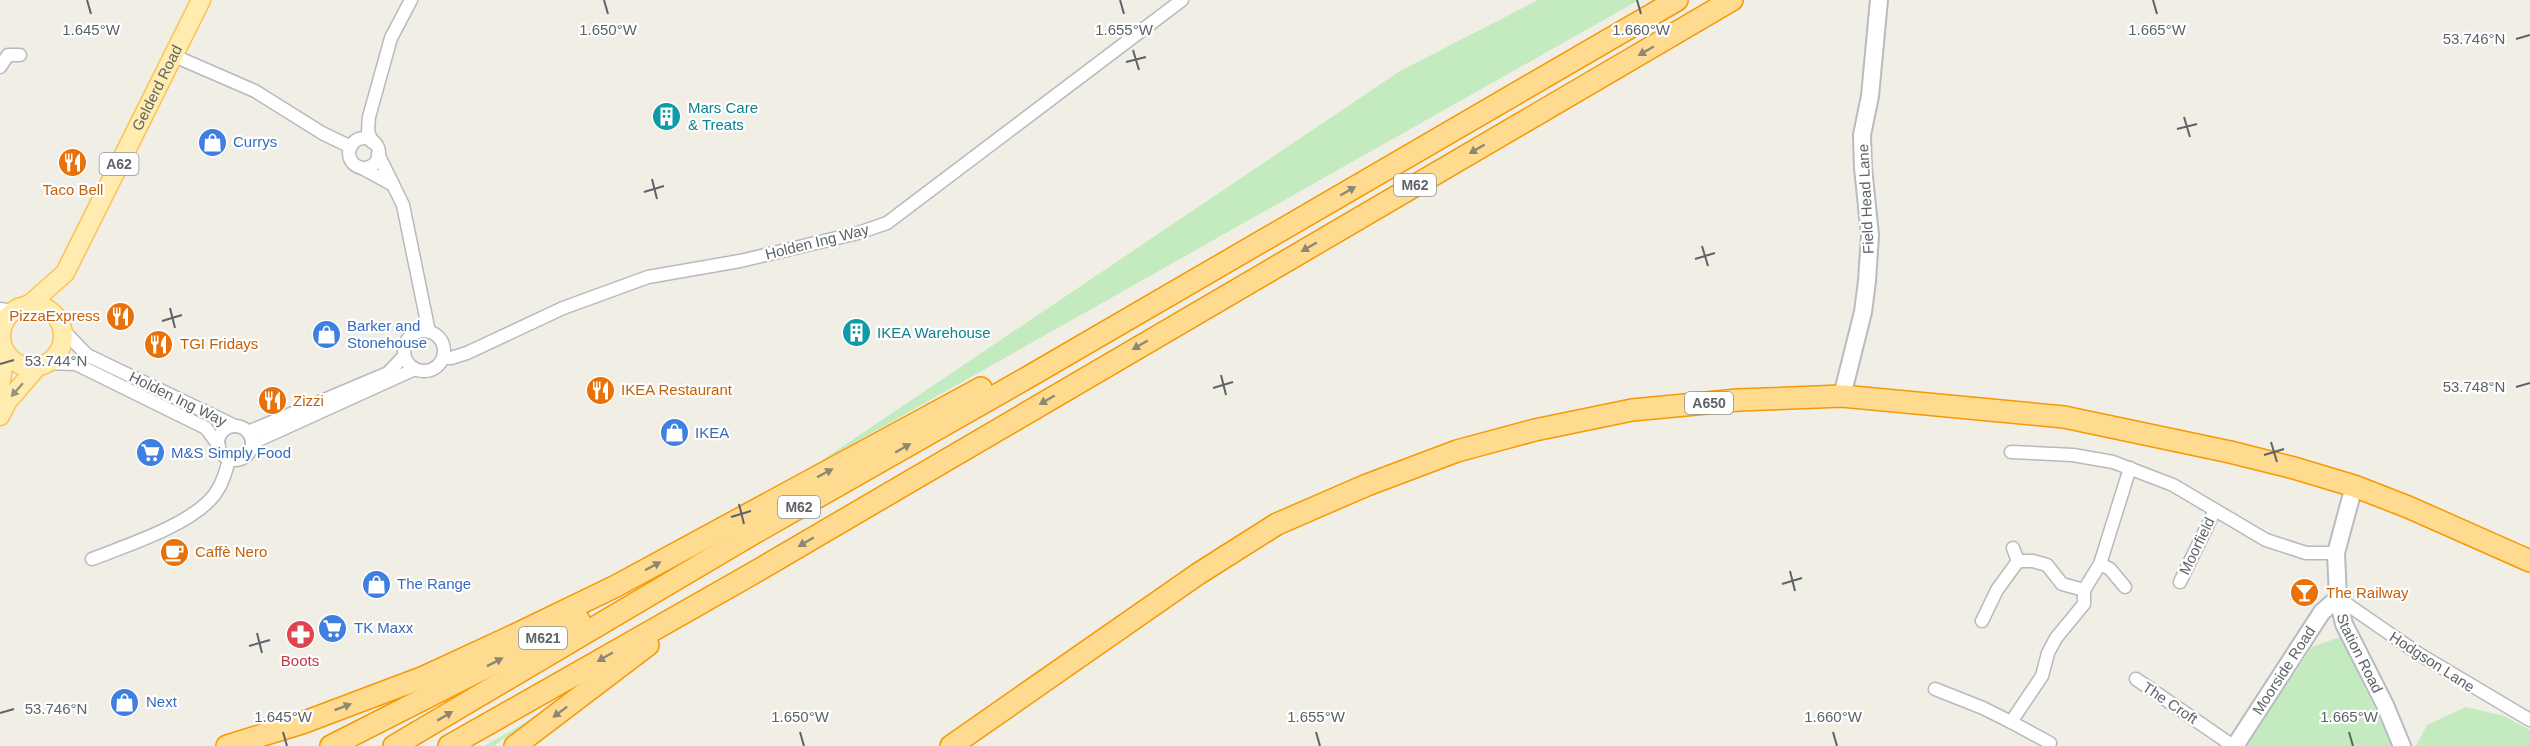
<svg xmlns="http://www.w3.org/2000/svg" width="2530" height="746" font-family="Arial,sans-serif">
<rect width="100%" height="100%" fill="#f1eee6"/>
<g fill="#c4ebc0">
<path d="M1538,0h101l-824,465 585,-394z"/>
<path d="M2340,637l53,109h-147l66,-99z"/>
<path d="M2466,707l38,9 26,14v16h-114l11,-21z"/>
<path d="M530,720l-36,26h-10z"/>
</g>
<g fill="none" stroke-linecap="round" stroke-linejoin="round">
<defs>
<g id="street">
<path d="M172,55l83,36 67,42 29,14"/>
<path d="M0,67l8,-12h12"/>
<circle cx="364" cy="153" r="15"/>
<path d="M372,142l-4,-11 1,-14 22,-79 20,-38"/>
<path d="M378,154l25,51 26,127"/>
<path d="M362,168l31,17"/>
<path d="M0,309l14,2"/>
<path d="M62,329l25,26 148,71"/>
<circle cx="424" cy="351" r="20"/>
<path d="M0,337l1,1"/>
<path d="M443,358h8l16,-5 96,-45 85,-31 92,-16 118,-28 29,-10 295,-223"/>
<path d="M46,363l30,1 130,64 13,18"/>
<circle cx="235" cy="443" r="17"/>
<path d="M248,432l140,-59 16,-17"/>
<path d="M252,443l163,-74"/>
<path d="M2011,452l62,3 40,7 60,23 93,55 40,13h30"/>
<path d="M2013,548l5,13"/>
<path d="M92,559c36,-14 101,-35 123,-65 8,-11 11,-23 14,-35"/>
<path d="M2100,564l10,5 15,18"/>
<path d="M2180,582l35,-72"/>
<path d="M2338,598l81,56 111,66"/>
<path d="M1982,621l15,-31 21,-29h15l14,4 15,19 22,6"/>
<path d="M2136,679l97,67"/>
<path d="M1935,689l48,19 28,14 31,-46 6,-23 8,-15 28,-34v-14l16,-26 30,-96"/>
<path d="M2011,722l39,21"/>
</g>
<g id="secondary">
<path d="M1842,396l21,-84 4,-31 3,-46 -7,-67 -1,-33 8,-39 9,-96"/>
<path id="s1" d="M2354,486l-18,67 2,45 6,26 41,81 17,41"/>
<path id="s2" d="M2235,746l87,-134 16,-14"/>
</g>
<g id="primary">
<path id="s3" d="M29,305l36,-32 136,-273"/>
<circle cx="32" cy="336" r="31"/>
<path d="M0,387l5,-35"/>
<path d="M0,416l7,-14 31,-36"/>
</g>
<g id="highway">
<path d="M227,746l75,-23 122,-46 95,-44 97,-47 365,-198"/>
<path d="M331,746l248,-126"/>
<path d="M394,746l362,-214 274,-156 647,-376"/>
<path d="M449,746l301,-171 982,-575"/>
<path d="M515,746l133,-101"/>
<path d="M951,746l247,-172 79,-50 90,-39 90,-34 78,-21 97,-20 106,-10 104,-4 222,21 166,35 64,16 60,18 54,21 122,54"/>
</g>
</defs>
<use href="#street" stroke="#b6babe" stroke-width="15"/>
<use href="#secondary" stroke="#b7bcc1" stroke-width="20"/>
<use href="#primary" stroke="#ffc252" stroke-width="21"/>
<use href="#highway" stroke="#f89800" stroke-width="24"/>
<use href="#street" stroke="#fff" stroke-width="12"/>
<use href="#secondary" stroke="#fff" stroke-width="16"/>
<use href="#primary" stroke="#ffecae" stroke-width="18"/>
<use href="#highway" stroke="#ffdb90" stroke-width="21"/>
</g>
<defs><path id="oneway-solid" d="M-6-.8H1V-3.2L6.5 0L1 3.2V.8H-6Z" transform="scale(1.5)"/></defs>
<g fill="#8e8774">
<use href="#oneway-solid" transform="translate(1646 51) rotate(150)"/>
<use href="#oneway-solid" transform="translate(1477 149) rotate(150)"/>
<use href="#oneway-solid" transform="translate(1348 191) rotate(-30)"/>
<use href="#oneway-solid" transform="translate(1309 247) rotate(150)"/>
<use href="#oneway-solid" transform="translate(1140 345) rotate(150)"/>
<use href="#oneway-solid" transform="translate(1047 400) rotate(150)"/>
<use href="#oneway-solid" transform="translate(903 448) rotate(-30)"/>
<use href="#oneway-solid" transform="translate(825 473) rotate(-28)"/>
<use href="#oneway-solid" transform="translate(806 542) rotate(150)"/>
<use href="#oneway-solid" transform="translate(653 566) rotate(-28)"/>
<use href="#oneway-solid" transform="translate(605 657) rotate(150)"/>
<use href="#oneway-solid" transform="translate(495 662) rotate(-27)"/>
<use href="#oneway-solid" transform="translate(343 707) rotate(-21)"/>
<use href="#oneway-solid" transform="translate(560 712) rotate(143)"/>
<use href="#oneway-solid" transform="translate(445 716) rotate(-31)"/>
</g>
<use fill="#969380" href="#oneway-solid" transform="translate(17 390) rotate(131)"/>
<path fill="none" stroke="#5d6368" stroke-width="2" d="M87,0l4,14M604,0l4,14M1120,0l4,14M1637,0l4,14M2153,0l4,14M2516,39l14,-4M1133,50l6,20M1126,62l20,-5M2184,117l6,20M2177,129l20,-5M652,179l5,20M644,192l20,-6M1702,246l6,20M1695,259l20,-6M170,308l5,20M162,321l20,-6M0,364l14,-4M1221,375l5,20M2516,387l14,-4M1213,388l20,-6M2271,442l6,20M2264,455l20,-6M739,504l5,20M731,517l20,-6M1790,571l5,20M1782,584l20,-6M257,633l5,20M249,646l21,-6M0,713l14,-4M283,732l4,14M800,732l4,14M1316,732l4,14M1833,732l4,14M2349,732l4,14"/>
<defs>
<symbol id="building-disc" viewBox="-11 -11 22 22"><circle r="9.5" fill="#0f9aa8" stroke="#fff"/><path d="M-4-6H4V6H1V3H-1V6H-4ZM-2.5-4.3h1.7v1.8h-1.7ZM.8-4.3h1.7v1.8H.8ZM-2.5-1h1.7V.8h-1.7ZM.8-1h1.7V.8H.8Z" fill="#fff"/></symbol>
<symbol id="shop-disc" viewBox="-11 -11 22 22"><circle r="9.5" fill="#3f7fe0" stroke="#fff"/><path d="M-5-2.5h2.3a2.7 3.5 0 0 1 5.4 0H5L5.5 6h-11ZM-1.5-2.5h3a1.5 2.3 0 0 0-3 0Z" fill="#fff"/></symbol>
<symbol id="restaurant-disc" viewBox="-11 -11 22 22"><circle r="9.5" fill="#e8710a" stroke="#fff"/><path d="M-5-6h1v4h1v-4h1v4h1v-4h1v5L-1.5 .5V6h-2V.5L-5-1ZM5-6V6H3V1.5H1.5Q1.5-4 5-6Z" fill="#fff"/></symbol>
<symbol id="supermarket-disc" viewBox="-11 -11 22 22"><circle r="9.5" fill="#3f7fe0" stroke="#fff"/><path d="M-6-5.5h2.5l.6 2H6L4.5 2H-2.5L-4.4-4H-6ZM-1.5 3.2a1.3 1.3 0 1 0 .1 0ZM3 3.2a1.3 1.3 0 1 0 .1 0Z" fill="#fff"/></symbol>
<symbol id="cafe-disc" viewBox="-11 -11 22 22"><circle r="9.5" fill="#e8710a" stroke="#fff"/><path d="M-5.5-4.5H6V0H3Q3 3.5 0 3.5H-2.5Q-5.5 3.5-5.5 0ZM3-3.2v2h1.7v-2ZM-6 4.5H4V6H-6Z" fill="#fff"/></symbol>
<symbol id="bar-disc" viewBox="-11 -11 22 22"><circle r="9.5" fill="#e8710a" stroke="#fff"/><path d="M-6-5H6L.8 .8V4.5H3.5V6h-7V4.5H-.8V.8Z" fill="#fff"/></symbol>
<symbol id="pharmacy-disc" viewBox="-11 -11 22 22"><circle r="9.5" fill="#e0444e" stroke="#fff"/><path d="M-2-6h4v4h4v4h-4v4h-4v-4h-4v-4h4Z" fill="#fff"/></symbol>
</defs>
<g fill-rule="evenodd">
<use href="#building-disc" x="650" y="100" width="33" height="33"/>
<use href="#shop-disc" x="196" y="126" width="33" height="33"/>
<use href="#restaurant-disc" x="56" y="146" width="33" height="33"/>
<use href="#restaurant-disc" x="104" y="300" width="33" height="33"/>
<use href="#building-disc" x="840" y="316" width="33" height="33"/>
<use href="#shop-disc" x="310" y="318" width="33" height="33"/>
<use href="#restaurant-disc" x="142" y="328" width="33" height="33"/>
<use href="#restaurant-disc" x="584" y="374" width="33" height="33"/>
<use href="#restaurant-disc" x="256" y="384" width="33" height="33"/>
<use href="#shop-disc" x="658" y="416" width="33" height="33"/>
<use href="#supermarket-disc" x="134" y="436" width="33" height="33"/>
<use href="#cafe-disc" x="158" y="536" width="33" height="33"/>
<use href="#shop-disc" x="360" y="568" width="33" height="33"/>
<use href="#bar-disc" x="2288" y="576" width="33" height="33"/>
<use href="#supermarket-disc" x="316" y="612" width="33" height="33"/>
<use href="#pharmacy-disc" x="284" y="618" width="33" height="33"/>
<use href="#shop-disc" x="108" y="686" width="33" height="33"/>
</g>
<g text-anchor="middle" stroke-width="4.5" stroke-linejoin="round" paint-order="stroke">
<g fill="#fff" stroke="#8e9295" stroke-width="1.5">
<rect x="99.5" y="153" width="39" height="22" rx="4.5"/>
<rect x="1394" y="174" width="42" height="22" rx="4.5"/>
<rect x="1685" y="392" width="48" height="22" rx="4.5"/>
<rect x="778" y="496" width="42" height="22" rx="4.5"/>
<rect x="519" y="627" width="48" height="22" rx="4.5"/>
</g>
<g font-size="14" font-weight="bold" fill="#5d6368">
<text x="119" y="169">A62</text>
<text x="1415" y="190">M62</text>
<text x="1709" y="408">A650</text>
<text x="799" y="512">M62</text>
<text x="543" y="643">M621</text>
</g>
<g font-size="15" fill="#5d6368" stroke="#fff">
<text dy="5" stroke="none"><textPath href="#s3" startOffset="255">Gelderd Road</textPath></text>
<text transform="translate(1866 199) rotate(-93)" y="5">Field Head Lane</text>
<text transform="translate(817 242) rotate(-14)" y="5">Holden Ing Way</text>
<text transform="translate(178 399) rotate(26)" y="5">Holden Ing Way</text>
<text transform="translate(2197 546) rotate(-64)" y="5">Moorfield</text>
<text dy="5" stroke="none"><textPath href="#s1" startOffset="174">Station Road</textPath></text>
<text transform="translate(2432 662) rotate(33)" y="5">Hodgson Lane</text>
<text dy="5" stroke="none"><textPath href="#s2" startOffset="90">Moorside Road</textPath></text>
<text transform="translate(2170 703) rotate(34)" y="5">The Croft</text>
</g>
<g font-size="15" fill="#0d838f" stroke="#fff" text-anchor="start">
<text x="688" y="113">Mars Care<tspan x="688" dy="17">&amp; Treats</tspan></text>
<text x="877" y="338">IKEA Warehouse</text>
</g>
<g font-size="15" fill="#366cbe" stroke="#fff" text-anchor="start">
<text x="233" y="147">Currys</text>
<text x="347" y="331">Barker and<tspan x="347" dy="17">Stonehouse</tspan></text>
<text x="695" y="438">IKEA</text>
<text x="171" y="458">M&amp;S Simply Food</text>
<text x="397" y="589">The Range</text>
<text x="354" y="633">TK Maxx</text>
<text x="146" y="707">Next</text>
</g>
<g font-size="15" fill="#c56008" stroke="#fff" text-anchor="start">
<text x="73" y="195" text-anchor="middle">Taco Bell</text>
<text x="100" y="321" text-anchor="end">PizzaExpress</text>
<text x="180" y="349">TGI Fridays</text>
<text x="621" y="395">IKEA Restaurant</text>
<text x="293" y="406">Zizzi</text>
<text x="195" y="557">Caffè Nero</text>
<text x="2326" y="598">The Railway</text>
</g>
<g font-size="15" fill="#be3a42" stroke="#fff">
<text x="300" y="666">Boots</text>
</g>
</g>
<g font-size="15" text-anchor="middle" fill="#5d6368" stroke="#fff" stroke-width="4.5" stroke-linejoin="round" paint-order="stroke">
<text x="91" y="35">1.645°W</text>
<text x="608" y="35">1.650°W</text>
<text x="1124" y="35">1.655°W</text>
<text x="1641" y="35">1.660°W</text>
<text x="2157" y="35">1.665°W</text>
<text x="2474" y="44">53.746°N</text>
<text x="56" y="366">53.744°N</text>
<text x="2474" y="392">53.748°N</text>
<text x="56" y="714">53.746°N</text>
<text x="283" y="722">1.645°W</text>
<text x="800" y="722">1.650°W</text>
<text x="1316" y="722">1.655°W</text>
<text x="1833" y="722">1.660°W</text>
<text x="2349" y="722">1.665°W</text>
</g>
</svg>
